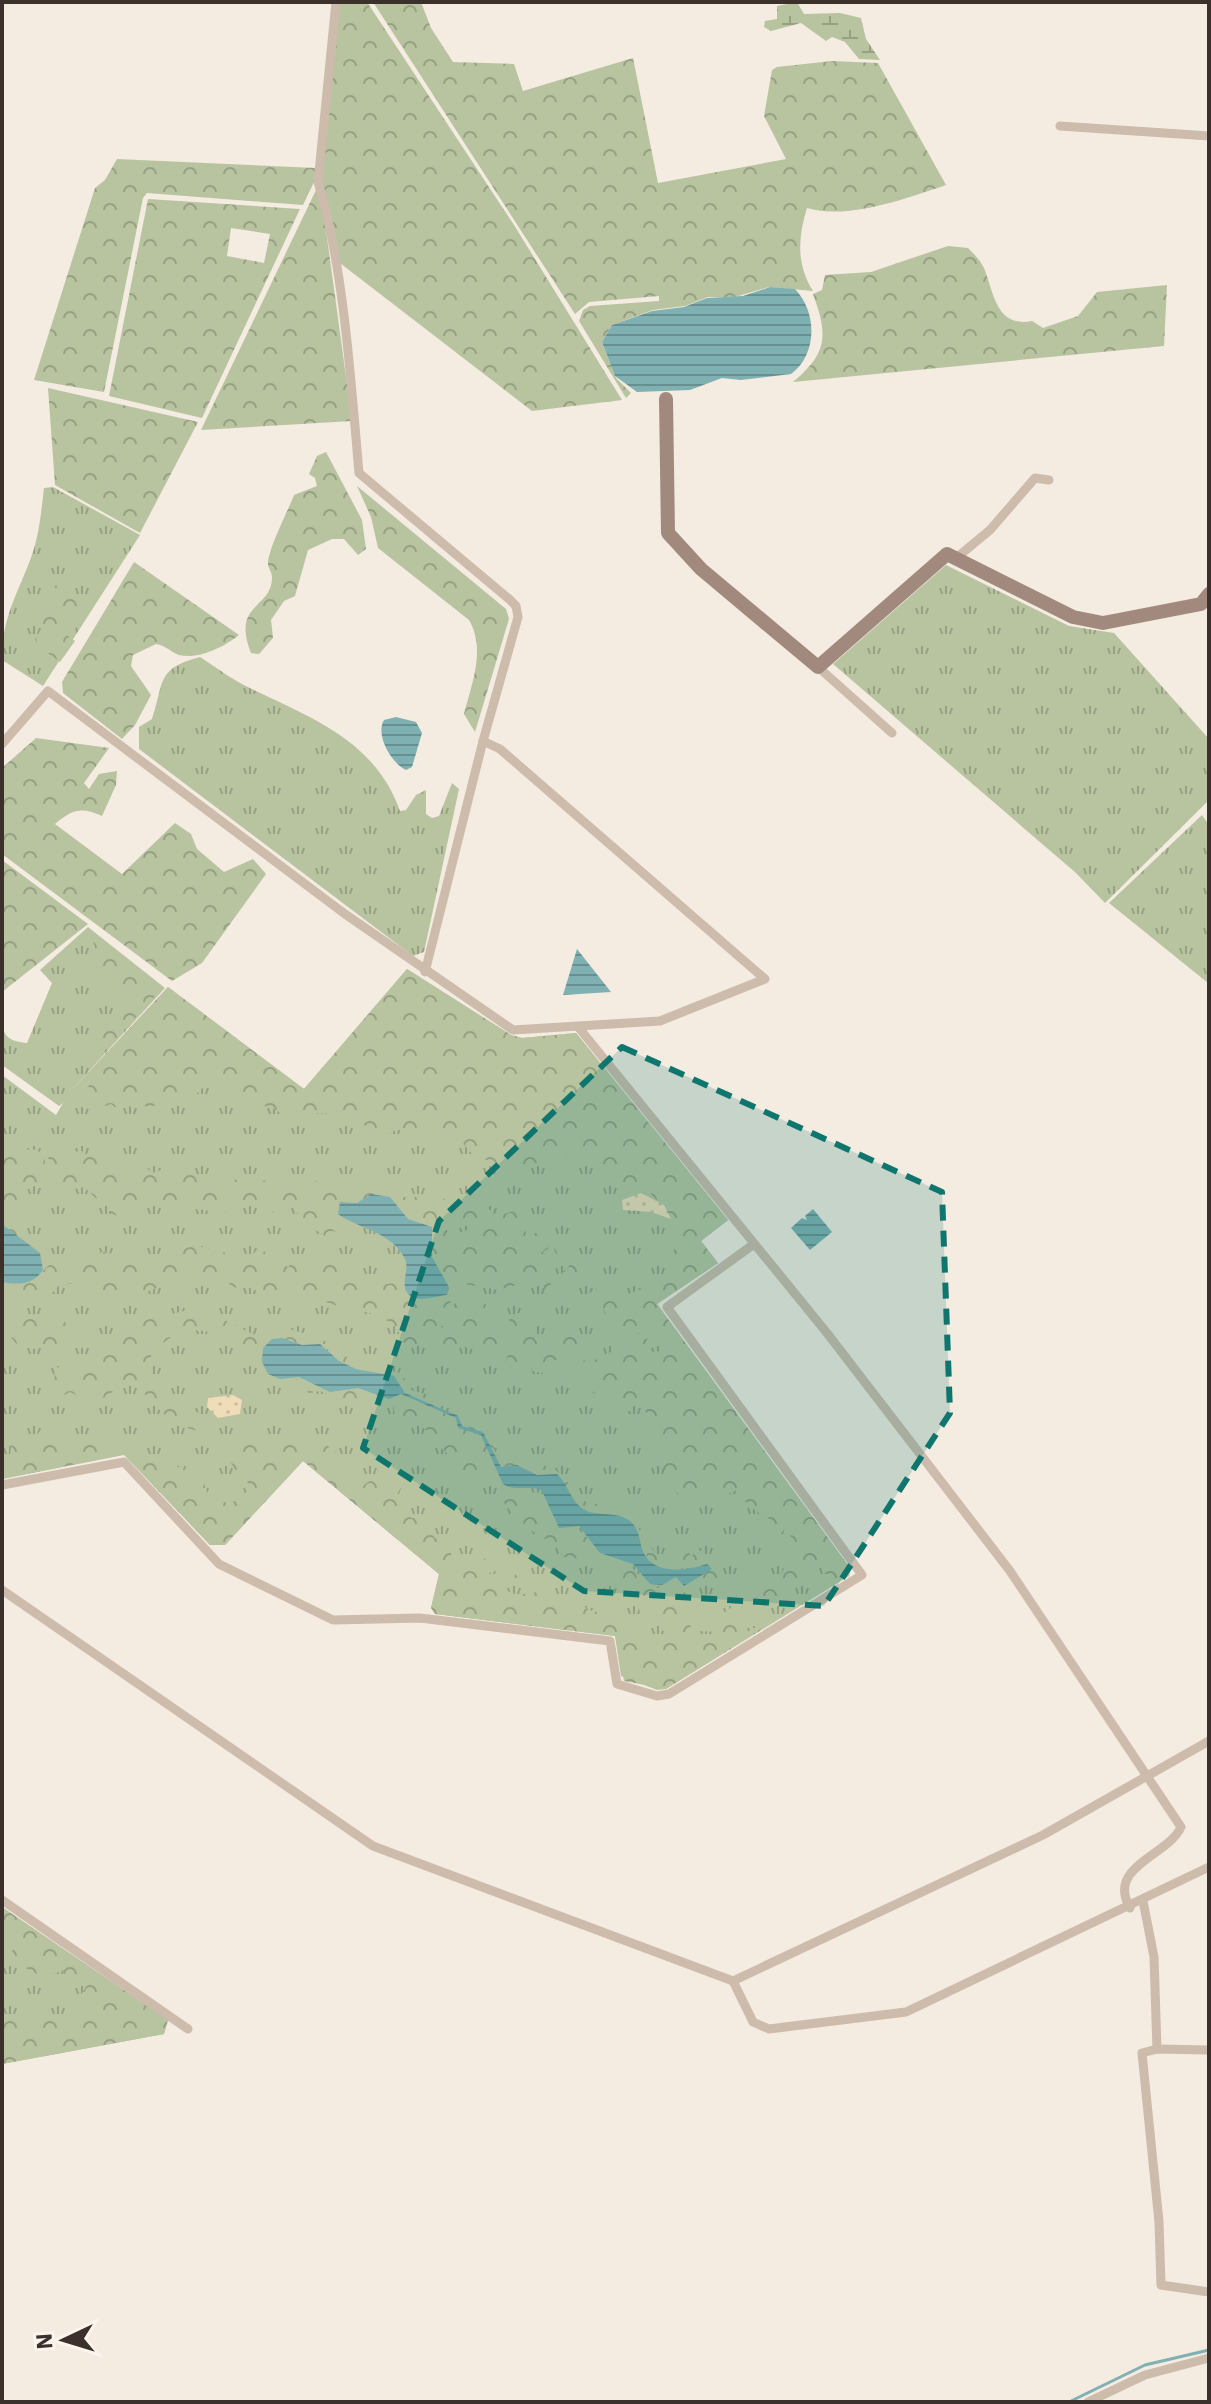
<svg xmlns="http://www.w3.org/2000/svg" width="1211" height="2404" font-family="'IBM Plex Sans',sans-serif">
<defs>
<pattern id="grass-tufts" width="24" height="20" patternUnits="userSpaceOnUse" patternTransform="scale(2)"><rect width="24" height="20" fill="#b8c4a0"/><path d="M3 7l-1-3M5 7V3M7 7l1-3M15 17l-1-3M17 17v-4M19 17l1-3" fill="none" stroke="#97a083"/></pattern>
<pattern id="forest-crowns" width="20" height="18" patternUnits="userSpaceOnUse" patternTransform="scale(2)"><rect width="20" height="18" fill="#b8c4a0"/><path d="M2 6a3 3 0 1 1 6 0M12 15a3 3 0 1 1 6 0" fill="none" stroke="#97a083"/></pattern>
<pattern id="wetland-marsh" width="20" height="14" patternUnits="userSpaceOnUse" patternTransform="scale(2)"><rect width="20" height="14" fill="#b8c4a0"/><path d="M1 5h8M5 5V1M11 12h8M15 12V8" fill="none" stroke="#97a083"/></pattern>
<pattern id="sand-dots" width="8" height="8" patternUnits="userSpaceOnUse" patternTransform="scale(2)"><rect width="8" height="8" fill="#efdcb8"/><path d="M2 2h.1M6 6h.1" fill="none" stroke="#cebd9e" stroke-width="1.8" stroke-linecap="round"/></pattern>
<pattern id="water-rules" width="6" height="5" patternUnits="userSpaceOnUse" patternTransform="scale(2)"><rect width="6" height="5" fill="#7fb0b2"/><path d="M0 2.5h6" fill="none" stroke="#699091"/></pattern>
</defs>
<rect width="100%" height="100%" fill="#f4ebe1"/>
<g fill="url(#grass-tufts)">
<path d="M53,487l87,48 -97,151 -41,-26c0,-41 13,-61 27,-97 10,-24 12,-50 15,-75z"/>
<path d="M946,565l123,61 45,7 95,106v61l-104,103 -29,-30 -243,-209z"/>
<path d="M200,657c17,11 34,24 52,32 62,30 123,52 148,122l6,-1 10,-15 10,-5v24l6,4 7,-2 13,-33 7,6 -35,163 -11,4 -274,-207v-22l13,-8c13,-37 3,-50 48,-62z"/>
<path d="M1202,815l7,10 -1,158 -99,-80z"/>
<path d="M88,927l77,61 -98,107 101,-108 136,102 103,-120 104,66 11,3 54,-5 152,187 -27,21 17,22 -61,41 193,264 -1,8 -183,113 -9,1 -36,-14 -6,-40 -180,-22 -4,-6 8,-34 -136,-113 -78,84h-15l-86,-90 -122,24v-404l54,40 7,-12 -4,3 -57,-41v-39c4,14 11,15 25,17l25,-60 -12,-13z"/>
<path d="M2,1907l166,113 -4,14 -162,30z"/>
</g>
<g fill="url(#forest-crowns)" fill-rule="evenodd">
<path d="M339,2h28l147,223 108,175 -90,11 -196,-151 -16,-80z"/>
<path d="M373,2h48l10,26 22,34 61,2 9,27 110,-33 25,125 128,-24 -22,-43 8,-46 5,-3 55,-6 46,2 68,122c-41,14 -99,35 -139,23 -9,29 -11,56 6,83l-44,-4 -34,10h-27l-23,9 -32,4 -41,15 -10,17 14,36 15,15 -5,5 -47,-77 4,-11 7,-4 69,-5v-5l-70,6 -14,12z"/>
<path d="M117,159l199,9 -1,12 -12,25 -156,-12 -4,5 -39,194 -70,-12 61,-192 10,-8z"/>
<path d="M316,190l7,18 29,213 -151,9z"/>
<path d="M148,199l152,10 -98,209 -93,-22zM231,228l39,6 -6,29 -37,-7z"/>
<path d="M948,246l20,2c6,6 12,12 16,20 10,25 12,60 48,53l11,7 35,-12 19,-24 70,-7 -3,61 -371,36c35,-29 35,-47 20,-88l9,-4 3,-15 46,-3z"/>
<path d="M48,388l150,34 -58,111 -85,-48z"/>
<path d="M326,452l36,68 4,29 -8,6 -14,-16h-12l-24,11 -13,46 -11,5 -13,19 2,18 -14,16 -8,-1c-20,-51 21,-43 21,-76 0,-4 -3,-8 -4,-12 -1,-14 20,-54 26,-70l23,-9 -2,-8 -6,-4 8,-18z"/>
<path d="M357,486l149,123 3,10 -34,113 -11,-18c8,-31 22,-65 5,-94l-91,-72 -7,-31z"/>
<path d="M134,562l105,73c-15,12 -41,25 -60,20 -8,-3 -14,-10 -23,-11l-23,11 -2,11 20,29 -16,30 -13,14 -59,-46 -1,-11z"/>
<path d="M59,582l18,19 2,14 -13,8 -2,10 11,8 -15,21 -21,-15 -4,-8 9,-14 -7,-12 5,-13z"/>
<path d="M36,738l73,10 -25,35 5,6 10,-15 18,-3 -1,14 -14,31c-21,-9 -29,-7 -47,8l67,50 53,-51 16,11 6,15 27,23 29,-13 13,15 -64,89 -30,18 -170,-127v-86z"/>
<path d="M2,860l86,64 -86,68z"/>
<path d="M95,934l65,57 -60,65 -4,-16 26,-41 -33,-40 6,-12 -4,-11z"/>
<path d="M407,969l104,66 11,3 54,-5 152,187 -27,21 17,22 -61,41 193,264 -1,8 -30,16 8,-17 -4,-2 -3,-13 -12,1 -1,15 -6,11 -6,1 -8,11 -12,4 -6,6 -22,-12 -9,13 -1,23 -38,-2 -1,-7 10,1 25,-19c4,-26 29,-21 47,-29l13,-29 -3,-15 -6,-3 -9,9 -7,-1 4,-17c-14,-10 -28,-14 -33,-32l-18,8 -15,-5 -18,8 -15,-10 1,-8 -9,-6 -6,-28 -7,-6c-3,-19 0,-29 -17,-42l-5,11h-7l-18,-15 -12,-3 -11,-19 -11,-1 2,-12c22,-1 32,2 47,-21l20,-4 9,4 -1,12 14,-1 1,-6 -7,-4 -2,-11 -31,7 -9,-7 -12,-24 -19,-5c5,-12 24,-17 36,-13l-3,16 4,3 3,-10c9,-6 20,-7 29,-13 20,-14 27,-41 23,-64l-25,-27c-42,-1 -45,-18 -70,-42l-19,10 -55,5 -32,-10 -17,-19 -40,1 -20,-9 -9,6 -27,-11 -1,-10 -79,-1 -12,-7 -29,2 -20,-23 -12,-3c-21,29 -59,23 -93,25l-4,-3 -20,6 -11,-4 19,-44 69,-75 136,102z"/>
<path d="M11,1136l9,15 12,-2 14,5c-3,17 -1,31 -21,36l-7,17 5,15 -8,6 16,18 -28,-17 3,-4 -4,-4v-81z"/>
<path d="M82,1151l3,5 12,-3 28,15 19,-3 8,8 12,-4 39,8 4,10 38,-10 65,12 8,-10 28,8 19,-7 6,6 8,-2 18,13h45l14,14 -2,9 -12,2 12,20 4,-9 12,-4 -12,-10 4,-13 6,-4 9,9 7,-6 13,11 17,-5 8,4 4,19 12,-1 10,7v9l-19,10 -1,7 19,-10h10l-4,-9 8,-2 14,17 7,-2 5,7 10,-1 1,10 -12,2v6l-13,1 -5,6 -8,-3 -1,-5 12,-3 -12,-4 11,-11 -9,-2 -9,9 -8,-1 1,8 6,5 -5,8 -6,-14 -42,12 -55,-10 -12,-24 4,-13 -6,-16 -71,-20 -8,-6 -14,11 4,7 23,9 -1,9 -30,-6 -7,5c-10,-8 -20,-9 -31,-14l4,-8 -4,-9 -8,-3 -13,11 -2,-6 -10,-1 -8,-6 -12,5 -8,-3 -7,11 -84,-11 -6,1 -13,16 -14,-7 -1,-8 -7,-1 -17,-16 -25,5 -6,-8 -5,-26 4,-4z"/>
<path d="M198,1246l41,10 5,7 12,-12 13,1 2,6 11,-3 6,13 4,-8 7,-2 10,11 4,-6c18,-4 40,13 61,11l14,10 10,-2c20,29 29,9 54,17l-4,7 -15,6 7,16 8,-2v-15l10,-11 25,1 23,28 4,-4 -1,-9 16,-5 9,4 1,25 8,8 11,-8 19,-5 17,8 10,-1 3,11 -5,2 -11,-7 -11,8 -6,-3 -5,7h-12l-7,14 -14,-3 -3,-16 -5,2 2,7 -9,3 -13,-4 4,-8c-8,-2 -19,3 -26,-1 -10,-5 -16,-9 -29,-7l-2,5 -49,-10c-3,-31 -53,-31 -77,-40l-3,-6 -12,4 -21,-5 -21,1 -25,-11 -7,3 -10,-6 -3,4 -47,-6 -27,11 -26,-1 -8,7 -22,-5 -9,-9 -24,1 -7,8h-12l-14,9 -20,-6 -5,8v-19l29,-1 24,-24 6,4 25,-1 16,-10 48,8 26,-11z"/>
<path d="M184,1311l5,7 37,3 37,18 2,-10 27,1 29,8 35,26 45,9 10,17 15,4 7,11 48,20 16,28 57,15 35,37c34,-8 52,27 68,51l19,-7 4,-11 6,-3 5,25 3,-8 11,-2 -2,12 15,7 11,18 -10,4v-12l-6,-1 -11,7 -7,-1 -5,-19 -17,7 -32,-11 6,-6 -3,-6 -51,-38 -15,-3 -26,-36 -7,-2 -12,7 -34,-7 -22,14 -9,-2 -14,-8 -7,-21 -16,-12 1,-6 -12,-10 2,-4 -20,2 -7,-6 -2,-13 -16,7 -21,-7 -24,-1 -2,-8 -10,-4 -11,2 -8,-6 1,-5 -6,-2 3,-6 27,16 35,-2 34,14 9,-2 -3,-7 3,-3 -4,-7 -29,-9 -9,5 -23,-14 2,-7 -8,-1 -5,-8 -15,4 -6,-11 -5,6 -9,-7 -6,4 -9,-9 -14,9 -3,10h-15l1,-7 7,-6 -11,3 -8,-4v-5c-43,-5 -49,-16 -84,18l2,31 4,4 12,-3 1,9 38,24v9l-6,4c-37,-8 -48,-29 -71,-53l-36,25 -25,-12 -8,4 -8,-6 1,-22 15,-3 9,15 4,-16 15,-8v-7l11,2 1,-16 27,-13z"/>
<path d="M26,1314h19l31,13 20,-5 -5,13 -14,2 7,9 -3,3 -16,-5 -32,5 -6,-5 -9,2 -8,-10 -8,-1 2,-20 14,5z"/>
<path d="M241,1427l5,7c25,1 49,-3 70,14l8,-5 15,11 -3,10 7,11 21,10 11,-8 11,2 2,5 13,3 -6,12 3,4 14,-1 -4,6 3,10h13l9,6 1,14 14,-1 3,4v16l8,10 16,5 10,-14 16,5v6l-12,4 5,5h17l11,-8 15,5 -2,8 -9,-1 -9,6 -5,-5 -7,7 12,5 21,-3 4,7 12,-4 22,12 3,-3 15,8 12,-2 14,15h6l17,24 16,14 18,-7 -1,-5 -15,-1 2,-5 15,-9 -15,-5 -10,-19 -11,2 -3,-4 1,-8 5,-5c-14,-13 -22,-14 -40,-17l-3,-4 4,-9 -15,-7 -27,-3 -13,-19 -8,1c-16,-12 -36,-27 -43,-44l4,-4 8,4 26,-3 11,29 12,10 7,-3 16,5 16,26 34,10 3,10 14,9c16,1 36,-8 37,15l6,-1 4,7 -8,16 4,11c25,13 49,0 69,-14l2,4 -99,63 -42,-8 -9,-45 -180,-22 -4,-6 8,-34 -136,-113 -78,84h-15l-82,-87 18,-6 34,16 4,-3 19,15 6,18 4,-4 16,11 20,-15 -2,-10 3,-12 -15,2 -4,-7 11,-12 -5,-3z"/>
<path d="M43,1429l9,9 8,1 1,6 26,-7 4,4h22l12,12 -123,25v-21l8,-4 2,-15 5,-6 3,5 9,-4 6,2z"/>
<path d="M2,1907l89,61 -5,11 -19,6 -4,-15c-22,12 -40,1 -51,-19l3,-7 8,-1 -4,-13 -5,9 -12,4z"/>
<path d="M100,1974l68,46 -4,14 -162,30v-50l81,1 4,-4 -6,-16 11,-18z"/>
</g>
<path fill="url(#wetland-marsh)" d="M797,2l7,12 36,-1 21,5 5,21 14,21 -21,-1 -14,-17 -13,-5 -6,4 -25,-18 -30,8 -7,-4 1,-6 12,-2v-13z"/>
<g fill="url(#sand-dots)">
<path d="M641,1193l23,12 7,14 -20,-7 -28,-2 -1,-10z"/>
<path d="M233,1395l9,5 -2,14 -22,4 -11,-11 1,-9z"/>
</g>
<g fill="url(#water-rules)">
<path d="M770,287l25,2c23,24 22,66 -4,85l-50,6 -19,-2 -32,12 -53,2 -22,-16 -13,-34 10,-17 40,-14 32,-4 23,-9 36,-2z"/>
<path d="M396,717l20,5 6,11 -10,34 -6,3c-15,-7 -31,-35 -22,-50z"/>
<path d="M577,949l34,43 -48,3z"/>
<path d="M371,1194l19,3 18,22 24,8v30l17,30 -2,8c-11,1 -29,8 -38,0 -10,-9 1,-25 -4,-36 -13,-27 -46,-30 -67,-45l2,-12 17,1z"/>
<path d="M813,1209l19,23 -22,18 -19,-22 11,-10 5,2 -2,-4z"/>
<path d="M2,1224l38,29 3,17c-10,15 -25,15 -41,12z"/>
<path d="M282,1338l20,7 18,-1 19,17 17,8 38,7 11,17 53,23 4,10 21,6 18,35 16,-2 20,10 20,-1c11,10 13,26 26,35 15,9 33,1 47,12 9,8 9,17 12,28 9,27 45,22 65,15l5,5 -28,17 -8,-9 -14,8 -12,-1 -17,-20 -33,-11 -21,-27 -20,2 -17,-37c-13,-8 -25,2 -39,-7l-22,-49 -23,-7 -2,-10 -55,-24 -12,5 -31,-11 -28,4 -31,-15 -19,2 -12,-5 -6,-12 1,-14 9,-9z"/>
</g>
<g fill="none" stroke-linecap="round" stroke-linejoin="round">
<path stroke="#7fb0b2" stroke-width="3" d="M1069,2402l76,-37 64,-15"/>
<g stroke="#cdbbac" stroke-width="9">
<path d="M336,2l-18,180c26,85 33,201 41,291l150,126 7,7 2,11 -35,124 -58,231"/>
<path d="M1060,126l149,10"/>
<path d="M955,559l35,-29 45,-52 14,2"/>
<path d="M818,667l74,66"/>
<path d="M2,744l46,-53 297,223 168,116 147,-9 105,-42 -265,-230 -17,-8"/>
<path d="M579,1028l248,305 183,238 171,256c-13,29 -75,39 -51,81"/>
<path d="M2,1485l122,-23 95,102 114,56 87,-2 190,23 7,43 40,12 12,-2 193,-119 -195,-268 87,-63"/>
<path d="M2,1590l371,256 360,135 20,41 16,7 137,-17 303,-145"/>
<path d="M2,1900l186,129"/>
<path d="M1143,1901l11,56 3,92"/>
<path d="M733,1981l310,-146 166,-94"/>
<path d="M1209,2050l-52,-1 -15,4 17,169 2,63 48,7"/>
<path d="M1088,2402l57,-27 64,-17"/>
</g>
<path stroke="#a18a7d" stroke-width="14" d="M666,399l2,134 33,36 117,98 129,-113 126,63 30,6 98,-19 8,-10"/>
</g>
<path fill="#0f766e" fill-opacity="0.2" stroke="#0f766e" stroke-width="6" stroke-dasharray="16 10" stroke-linejoin="round" d="M622,1047l320,145 8,221 -126,193 -240,-15 -221,-143 76,-227z"/>
<rect width="1211" height="2404" fill="none" stroke="#3b302b" stroke-width="8"/>
<g transform="translate(64 2340) rotate(266)" stroke="#fbf5ee" stroke-width="6" paint-order="stroke">
<path d="M0-6L14 30L0 20L-14 30Z" fill="#3b302b"/>
<text y="-12" font-size="22" font-weight="bold" text-anchor="middle" fill="#3b302b">N</text>
</g>
</svg>
